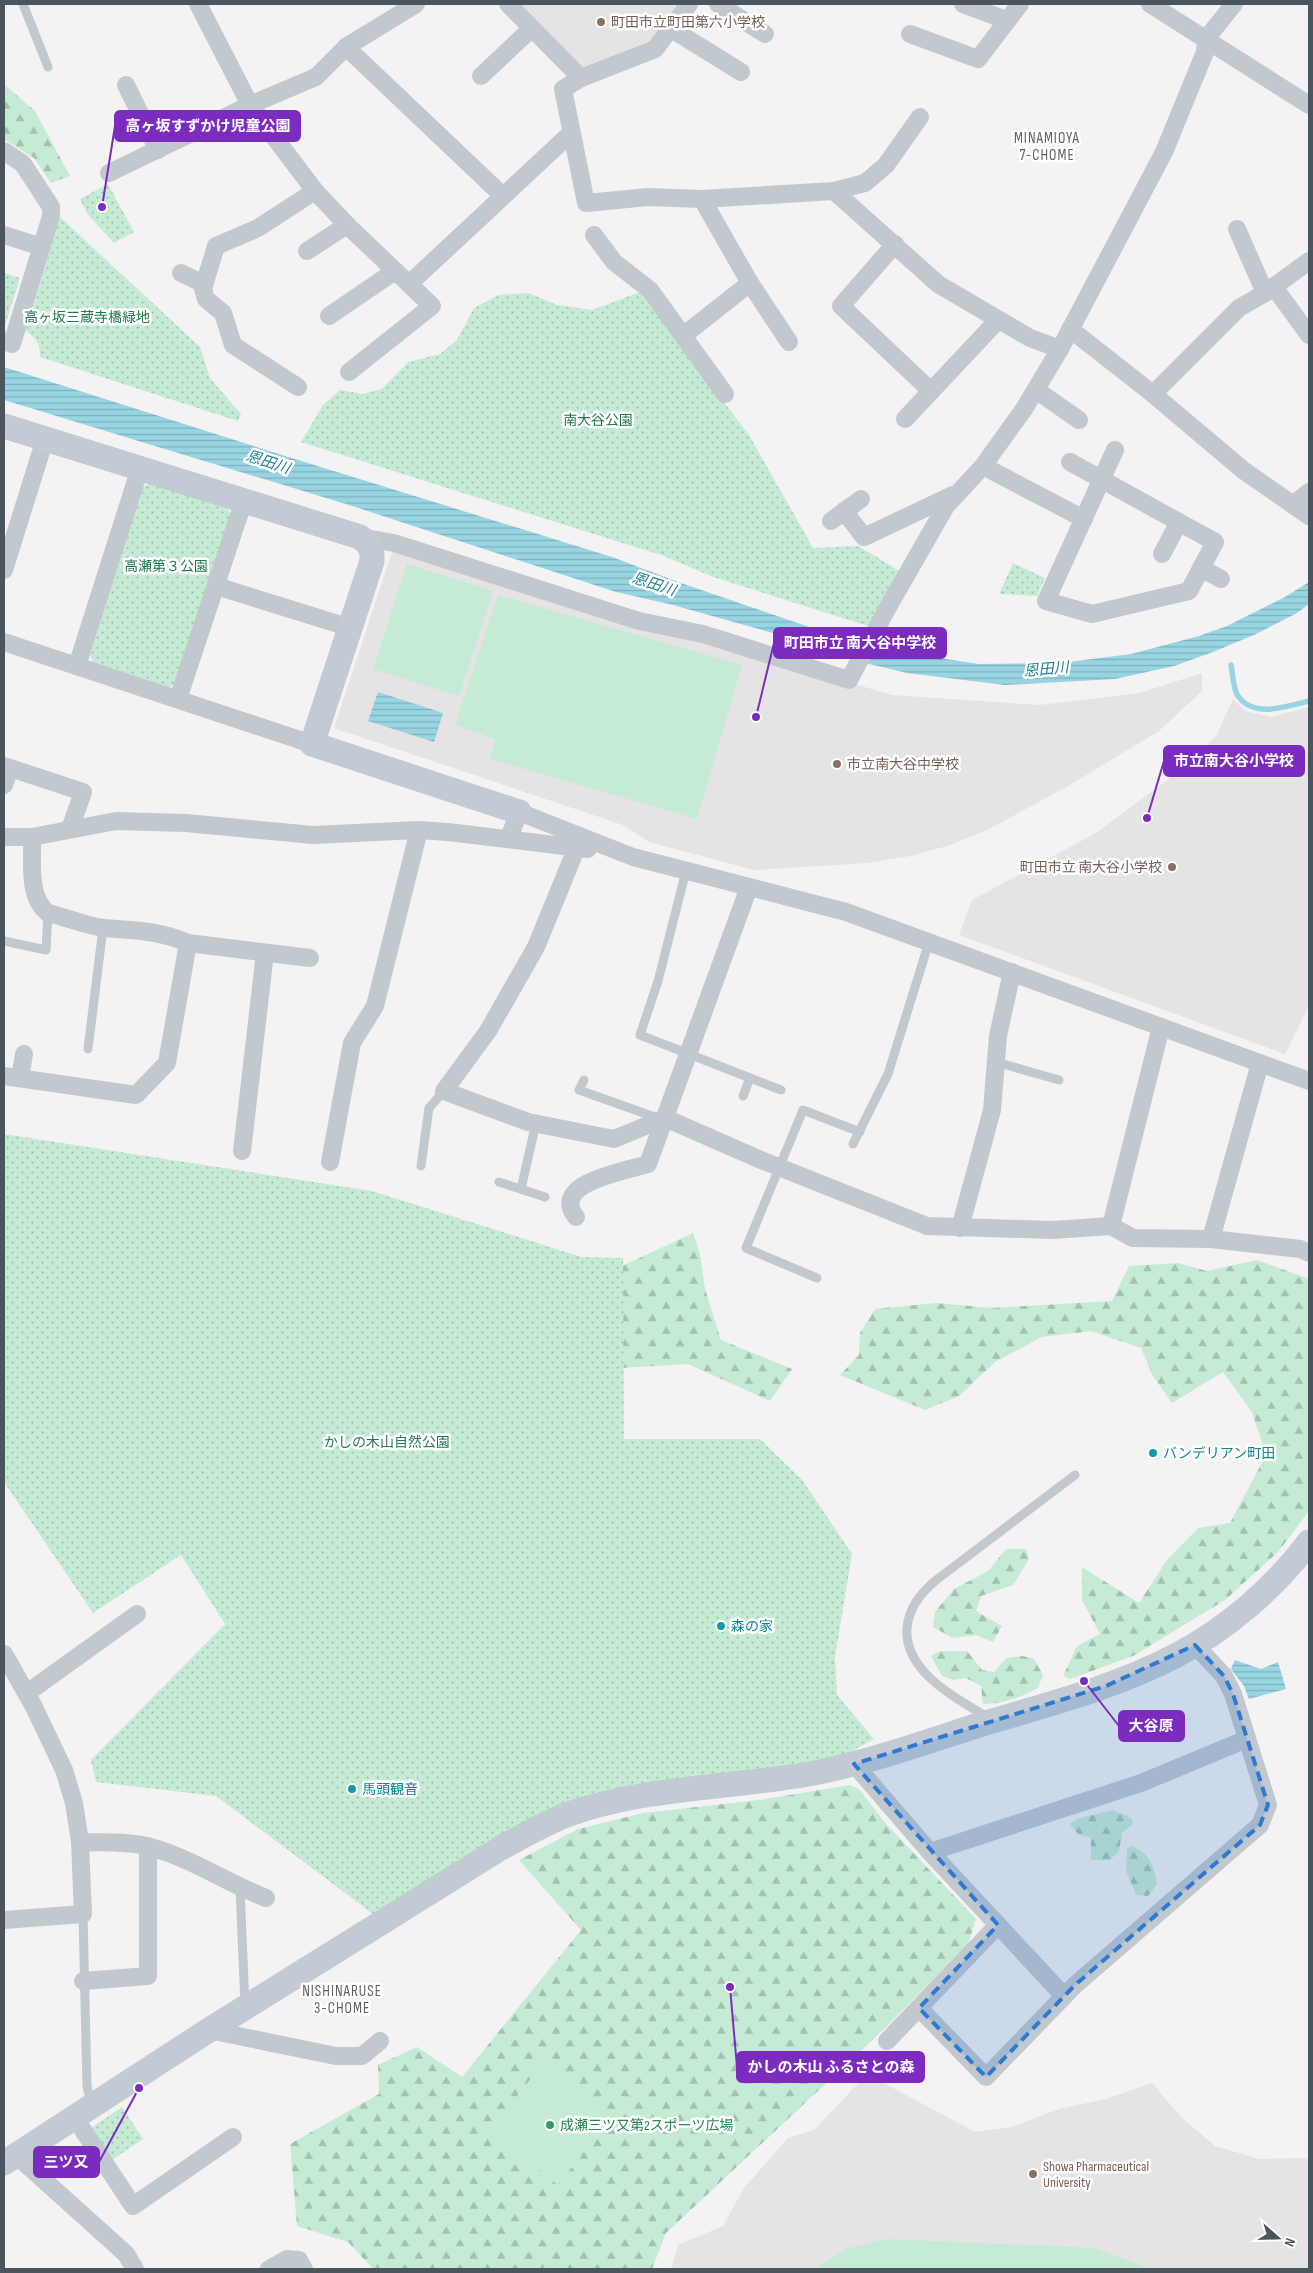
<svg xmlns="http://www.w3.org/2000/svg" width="1313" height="2273" font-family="'Sofia Sans Condensed','Noto Sans JP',sans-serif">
<defs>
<pattern id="forest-firs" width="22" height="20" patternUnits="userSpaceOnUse" patternTransform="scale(1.25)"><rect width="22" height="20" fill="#c6ebd4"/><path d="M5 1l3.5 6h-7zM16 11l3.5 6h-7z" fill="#a3c1af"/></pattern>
<pattern id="park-dots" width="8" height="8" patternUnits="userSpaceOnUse" patternTransform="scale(1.25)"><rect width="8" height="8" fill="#c6ebd4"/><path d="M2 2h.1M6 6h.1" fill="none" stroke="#a3c1af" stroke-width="1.8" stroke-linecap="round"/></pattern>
<pattern id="water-rules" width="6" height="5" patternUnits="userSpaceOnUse" patternTransform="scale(1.25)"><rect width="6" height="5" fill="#98d5e3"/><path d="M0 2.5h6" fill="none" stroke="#7eb0bb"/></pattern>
</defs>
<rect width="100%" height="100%" fill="#f4f2f2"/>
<g fill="#e5e3e3">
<path d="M520,4h157l-26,36 -69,28z"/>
<path d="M393,549l499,146 147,10 101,-12 62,-20v18l-43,40 -91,55 -79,43 -38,16 -41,11 -43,7 -113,7 -105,-28 -26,-17 -289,-97z"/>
<path d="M1233,699l12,12 26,6 38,-10v299l-24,48 -326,-119 13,-35 124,-67 86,-64 34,-33z"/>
<path d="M867,2074l108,58 37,-5 47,-18 47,-10 46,-16 29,34 34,29 44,13 50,-1v111h-638l7,-24 45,-19 21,-38 44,-50 26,-8z"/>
</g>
<g fill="url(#forest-firs)">
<path d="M4,84l31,27 35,65 -19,7 -17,-25 -30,-19z"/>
<path d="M693,1233l7,21 5,35 16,51 71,29 -22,32 -82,-37 -101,6 -51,-64z"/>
<path d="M1257,1260l52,19v232l-31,41 -53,48 -92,56 -63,23 -7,-3 14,-30 23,-12 -18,-34v-33l57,36 28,-43 31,-32 32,-5 36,-68 -14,-43 -29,-40 -51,31 -19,-27 -12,-28 -50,-17 -49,6 -47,25 -36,34 -34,14 -85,-35 19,-20 1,-22 15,-24 61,-6 56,5 120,-7 17,-35 49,-3 29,8z"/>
<path d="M1006,1549h20l3,10 -16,26 -32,11 -5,15 26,15 -9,16 -17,-7 -23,3 -20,-11 2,-15 19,-23 34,-18z"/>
<path d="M940,1651h27l15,19 12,2 12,-14 17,-2 11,3 9,16 -5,13c-19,10 -34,16 -55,16l-2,-18 -15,-8 -13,2 -11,-4 -11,-20z"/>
<path d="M850,1785l10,5 26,34 90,95 -8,25 -86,87 -216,202 -14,36h-279l-25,-27 -51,-16 -7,-82 89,-50 -1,-29 39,-18 45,30 119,-147 -62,-70 59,-31 65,-16 116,-13z"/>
<path d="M1113,1810l18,8 2,6 -11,9 -3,18 -9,9h-19v-22l-13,-4 -8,-10 10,-6z"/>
<path d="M1132,1846c19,9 21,18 25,38l-9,12 -12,-1 -10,-24 1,-23z"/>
</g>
<g fill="url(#park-dots)">
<path d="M108,184l26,48 -20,11 -26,-28 -8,-16z"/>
<path d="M60,217l140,130 10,31 31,36 -3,7 -198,-64c0,-14 -3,-18 -14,-26z"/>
<path d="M4,273l16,5 -15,47 -1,-1z"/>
<path d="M640,292l109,143 64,113 45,-2 42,25 -32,55 -155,-49 -49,-21 -363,-114 22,-37 17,-15 22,4 20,-5 26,-27 32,-8 17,-14 17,-32 24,-13 31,-2 28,12 35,5z"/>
<path d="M151,483l75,24 5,7 -57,171 -7,3 -73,-24 -4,-8 53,-169z"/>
<path d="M1013,563l32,15 -8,18 -38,-2z"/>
<path d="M4,1134l368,57 210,66 41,1 1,181h136l43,42 49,73 -17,103 2,38 37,44 -31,17 -99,16 -69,7 -302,135 -157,-118 -120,-14 -5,-22 134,-136 -44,-69 -88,58 -89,-131z"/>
<path d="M122,2107l21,32 -31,21 -21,-32z"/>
</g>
<g fill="#c6ebd4">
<path d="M407,564l86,27 -34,105 -86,-27z"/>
<path d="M498,595l244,70 -45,154 -207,-60 5,-20 -40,-14z"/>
<path d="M544,2062l66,56 -52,67 -69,-54z"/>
<path d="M887,2239l208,9 56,21h-336l30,-20z"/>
</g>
<g fill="url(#water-rules)">
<path d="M4,367l278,88 330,102 69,26 166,57 79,16 53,8 82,-1 70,-9 68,-18 28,-10 58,-29 24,-15v22l-12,9 -41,21 -43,18 -39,14 -59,13 -110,6 -98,-12 -67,-16 -39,-16 -128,-36 -57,-13 -270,-88 -342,-104z"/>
<path d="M378,692l65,21 -9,29 -66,-21z"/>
<path d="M1235,1660l26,9 17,-7 8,27 -37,10 -5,-13 -13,-17z"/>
</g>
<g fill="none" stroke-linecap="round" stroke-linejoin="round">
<path stroke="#98d5e3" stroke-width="5.5" d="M1231,665c2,9 2,24 7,31 16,23 50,10 71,5"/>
<g stroke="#c1c9ce" stroke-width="9">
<path d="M23,4l25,63"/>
<path d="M686,871l-28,110 -18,54 141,55"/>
<path d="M4,941l42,9 2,-37"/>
<path d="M88,1049l15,-121"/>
<path d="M996,1062l63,18"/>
<path d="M584,1080l-5,10 73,26 8,1"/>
<path d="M743,1096l7,-18"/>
<path d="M853,1144l35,-70 41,-132"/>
<path d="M421,1166l8,-58 15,-17"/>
<path d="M499,1182l46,15"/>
<path d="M521,1189l15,-66"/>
<path d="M817,1278l-71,-30 57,-138 57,22"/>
<path d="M989,1718c-20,-12 -47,-27 -63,-44 -30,-32 -23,-66 9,-93l140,-106"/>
<path d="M240,1888l5,117"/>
<path d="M83,1914l4,172 4,18"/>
</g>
<g stroke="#c1c9ce" stroke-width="18">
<path d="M198,4l52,101 65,86 32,34 62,59 162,-151"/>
<path d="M508,4l73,74"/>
<path d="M689,4l-34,45 -74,29 -18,11 23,114 62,-6 54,2 132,-8 31,-8 21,-18 34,-48"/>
<path d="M718,4l47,30"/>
<path d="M963,4l43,16"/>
<path d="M1150,4l159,101"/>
<path d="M670,28l71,44"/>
<path d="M910,34l68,25 42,-55"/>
<path d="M346,47l157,149"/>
<path d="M481,76l50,-47"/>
<path d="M126,85l32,65"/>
<path d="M4,151l19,13 28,43v9l-39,128 -8,-3"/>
<path d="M109,173l141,-68 66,-28 30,-30 70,-43"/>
<path d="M834,191l104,93 92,54 30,11"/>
<path d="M702,199l48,84 39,59"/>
<path d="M1237,229l28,64"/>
<path d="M4,235l38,12"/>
<path d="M594,235l20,27 36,28 75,104"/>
<path d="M895,244l-54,62 90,85"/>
<path d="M307,251l40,-26"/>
<path d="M181,273l23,11"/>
<path d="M1274,287l35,48"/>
<path d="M329,316l66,-45"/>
<path d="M1070,329l83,65 90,76 66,46"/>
<path d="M684,335l66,-52"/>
<path d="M349,372l83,-66 -23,-22"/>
<path d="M298,387l-65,-42 -10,-32 -17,-14 -3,-10 13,-43 42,-18 57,-37"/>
<path d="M1036,390l43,30"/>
<path d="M1153,394l86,-86 26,-15 44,-32"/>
<path d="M905,419l93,-99"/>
<path d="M1070,462l145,80 -26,49 -97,23 -46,-13c23,-50 46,-101 69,-151"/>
<path d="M983,466l101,53"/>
<path d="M1293,505l16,-13"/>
<path d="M844,511l20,26 89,-42"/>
<path d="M831,521l30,-22"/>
<path d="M360,537l34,6 245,78 64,13 146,46 39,-73 58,-101 37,-40 41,-57 36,-60 104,-197 41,-100 1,-13 28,-35"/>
<path d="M1162,554l17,-32"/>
<path d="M1201,568l20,11"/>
<path d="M4,570l41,-131"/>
<path d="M216,586l135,42"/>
<path d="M4,642l308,102"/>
<path d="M77,666l63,-198"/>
<path d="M178,699l66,-199"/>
<path d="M4,766l79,26 -13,37"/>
<path d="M4,785l6,-17"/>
<path d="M4,837h28l84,-16 70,2 127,12 106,-5 29,2 140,17"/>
<path d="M32,837c1,24 -5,60 16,76 18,4 38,13 56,15 29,2 57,3 84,15l122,15"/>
<path d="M581,837l-45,110 -48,84 -44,60 84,31 86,17 51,-21 96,42 166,66 126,4 58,-4 22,12 78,1 89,10 9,4"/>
<path d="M509,838l10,-26 114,45 213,55 463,169"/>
<path d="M4,1076l132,19 31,-32 21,-120"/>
<path d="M20,1078l4,-24"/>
<path d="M242,1151l23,-198"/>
<path d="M330,1162l22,-119 23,-37 44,-176"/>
<path d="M576,1217c-27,-34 50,-46 72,-53l101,-277"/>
<path d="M1111,1226l50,-199"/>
<path d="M960,1228l32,-118 6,-74 14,-64"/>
<path d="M1211,1239l49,-176"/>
<path d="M4,1654l29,51 31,65 10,33 6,39 3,72 -79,6"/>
<path d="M27,1693l110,-79"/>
<path d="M854,1764l76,88 134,144"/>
<path d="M80,1842c22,1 48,-1 70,5 41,11 77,36 116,51"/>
<path d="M930,1852l211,-69 106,-44"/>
<path d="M83,1981l65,-5v-130"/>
<path d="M919,2008l67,69 89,-92 185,-160 8,-20 -35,-111 -9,-18 -29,-31"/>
<path d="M209,2030l127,26h26l18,-15"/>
<path d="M887,2041l111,-116"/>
<path d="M75,2118l58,88 100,-69"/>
<path d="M16,2155l110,99 9,15"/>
<path d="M269,2269l18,-10 12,1 5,9"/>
</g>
<g stroke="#c2cad3" stroke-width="25">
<path d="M4,426l356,111c9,7 13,12 12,24l-60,183 207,68"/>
<path d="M4,2163l205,-133 292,-182c22,-12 44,-25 68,-34 77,-27 160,-26 240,-40 58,-11 114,-31 170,-49 66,-20 135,-37 196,-69 51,-26 100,-69 134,-114"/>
</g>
</g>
<path fill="#2e79d1" fill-opacity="0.2" stroke="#2e79d1" stroke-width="4" stroke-dasharray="10 6" stroke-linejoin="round" d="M1195,1645l29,31 9,18 35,111 -8,20 -185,160 -89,92 -67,-69 79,-83 -144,-161 252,-78z"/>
<g fill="#8d6e63" stroke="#fff" stroke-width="2">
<circle cx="601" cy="22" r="5"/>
<circle cx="837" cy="764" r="5"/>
<circle cx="1172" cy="867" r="5"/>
<circle cx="1033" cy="2174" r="5"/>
</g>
<g fill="#0f9aa8" stroke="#fff" stroke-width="2">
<circle cx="1153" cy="1453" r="5"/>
<circle cx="721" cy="1626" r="5"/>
<circle cx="352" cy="1789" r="5"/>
</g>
<circle fill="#2e9e5b" stroke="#fff" stroke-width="2" cx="550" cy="2125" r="5"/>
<g text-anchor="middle" stroke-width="5" stroke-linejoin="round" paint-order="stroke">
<g font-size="14" fill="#785e54" stroke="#fff" text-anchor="start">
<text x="611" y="27">町田市立町田第六小学校</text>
<text x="847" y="769">市立南大谷中学校</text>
<text x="1162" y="872" text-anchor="end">町田市立 南大谷小学校</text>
<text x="1043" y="2171">Showa Pharmaceutical<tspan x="1043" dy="16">University</tspan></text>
</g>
<g font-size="14" fill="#22784b" stroke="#fff">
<text x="87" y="322">高ヶ坂三蔵寺橋緑地</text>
<text x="598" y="425">南大谷公園</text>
<text x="166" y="571">高瀬第３公園</text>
<text x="387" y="1447">かしの木山自然公園</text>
</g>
<g font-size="14" fill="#0d838f" stroke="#fff" text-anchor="start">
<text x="1163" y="1458">バンデリアン町田</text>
<text x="731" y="1631">森の家</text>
<text x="362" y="1794">馬頭観音</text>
</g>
<g font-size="14" fill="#27864d" stroke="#fff" text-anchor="start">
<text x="560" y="2130">成瀬三ツ又第2スポーツ広場</text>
</g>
<g font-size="15" letter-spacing="1" fill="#5f6266" stroke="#fff">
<text x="1047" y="143">MINAMIOYA<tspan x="1047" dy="17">7-CHOME</tspan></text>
<text x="342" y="1996">NISHINARUSE<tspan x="342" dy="17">3-CHOME</tspan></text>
</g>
<g font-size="15" font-style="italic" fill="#1c8198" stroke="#fff">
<text transform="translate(268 462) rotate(18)" y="5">恩田川</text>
<text transform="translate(654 584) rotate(18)" y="5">恩田川</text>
<text transform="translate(1046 669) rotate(-5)" y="5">恩田川</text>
</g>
</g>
<path fill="none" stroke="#7b2cbf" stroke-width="2" d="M102 207L115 126M756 717L774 643M1147 818L1164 761M1084 1681L1119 1726M730 1987L737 2067M139 2088L99 2162"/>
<g fill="#7b2cbf" stroke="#fff" stroke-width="2">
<circle cx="102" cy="207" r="5"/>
<circle cx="756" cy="717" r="5"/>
<circle cx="1147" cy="818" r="5"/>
<circle cx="1084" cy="1681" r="5"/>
<circle cx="730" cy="1987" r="5"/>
<circle cx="139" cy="2088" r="5"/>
</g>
<g fill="#7b2cbf" stroke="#7b2cbf" stroke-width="2">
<rect x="115" y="111" width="185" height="30" rx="5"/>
<rect x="774" y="628" width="172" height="30" rx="5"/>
<rect x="1164" y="746" width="140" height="30" rx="5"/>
<rect x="1119" y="1711" width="65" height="30" rx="5"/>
<rect x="737" y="2052" width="187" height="30" rx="5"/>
<rect x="34" y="2147" width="65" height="30" rx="5"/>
</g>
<g font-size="15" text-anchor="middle" font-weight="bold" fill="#fff">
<text x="208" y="131">高ヶ坂すずかけ児童公園</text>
<text x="860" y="648">町田市立 南大谷中学校</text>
<text x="1234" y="766">市立南大谷小学校</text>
<text x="1151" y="1731">大谷原</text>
<text x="831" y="2072">かしの木山 ふるさとの森</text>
<text x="66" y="2167">三ツ又</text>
</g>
<rect width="1313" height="2273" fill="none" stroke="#4b555d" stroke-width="10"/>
<g transform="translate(1278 2238) rotate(110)" stroke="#ffffff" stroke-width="4" paint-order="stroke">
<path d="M0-4L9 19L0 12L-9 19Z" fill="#4b555d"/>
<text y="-8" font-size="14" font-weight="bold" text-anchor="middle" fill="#4b555d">N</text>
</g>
</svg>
